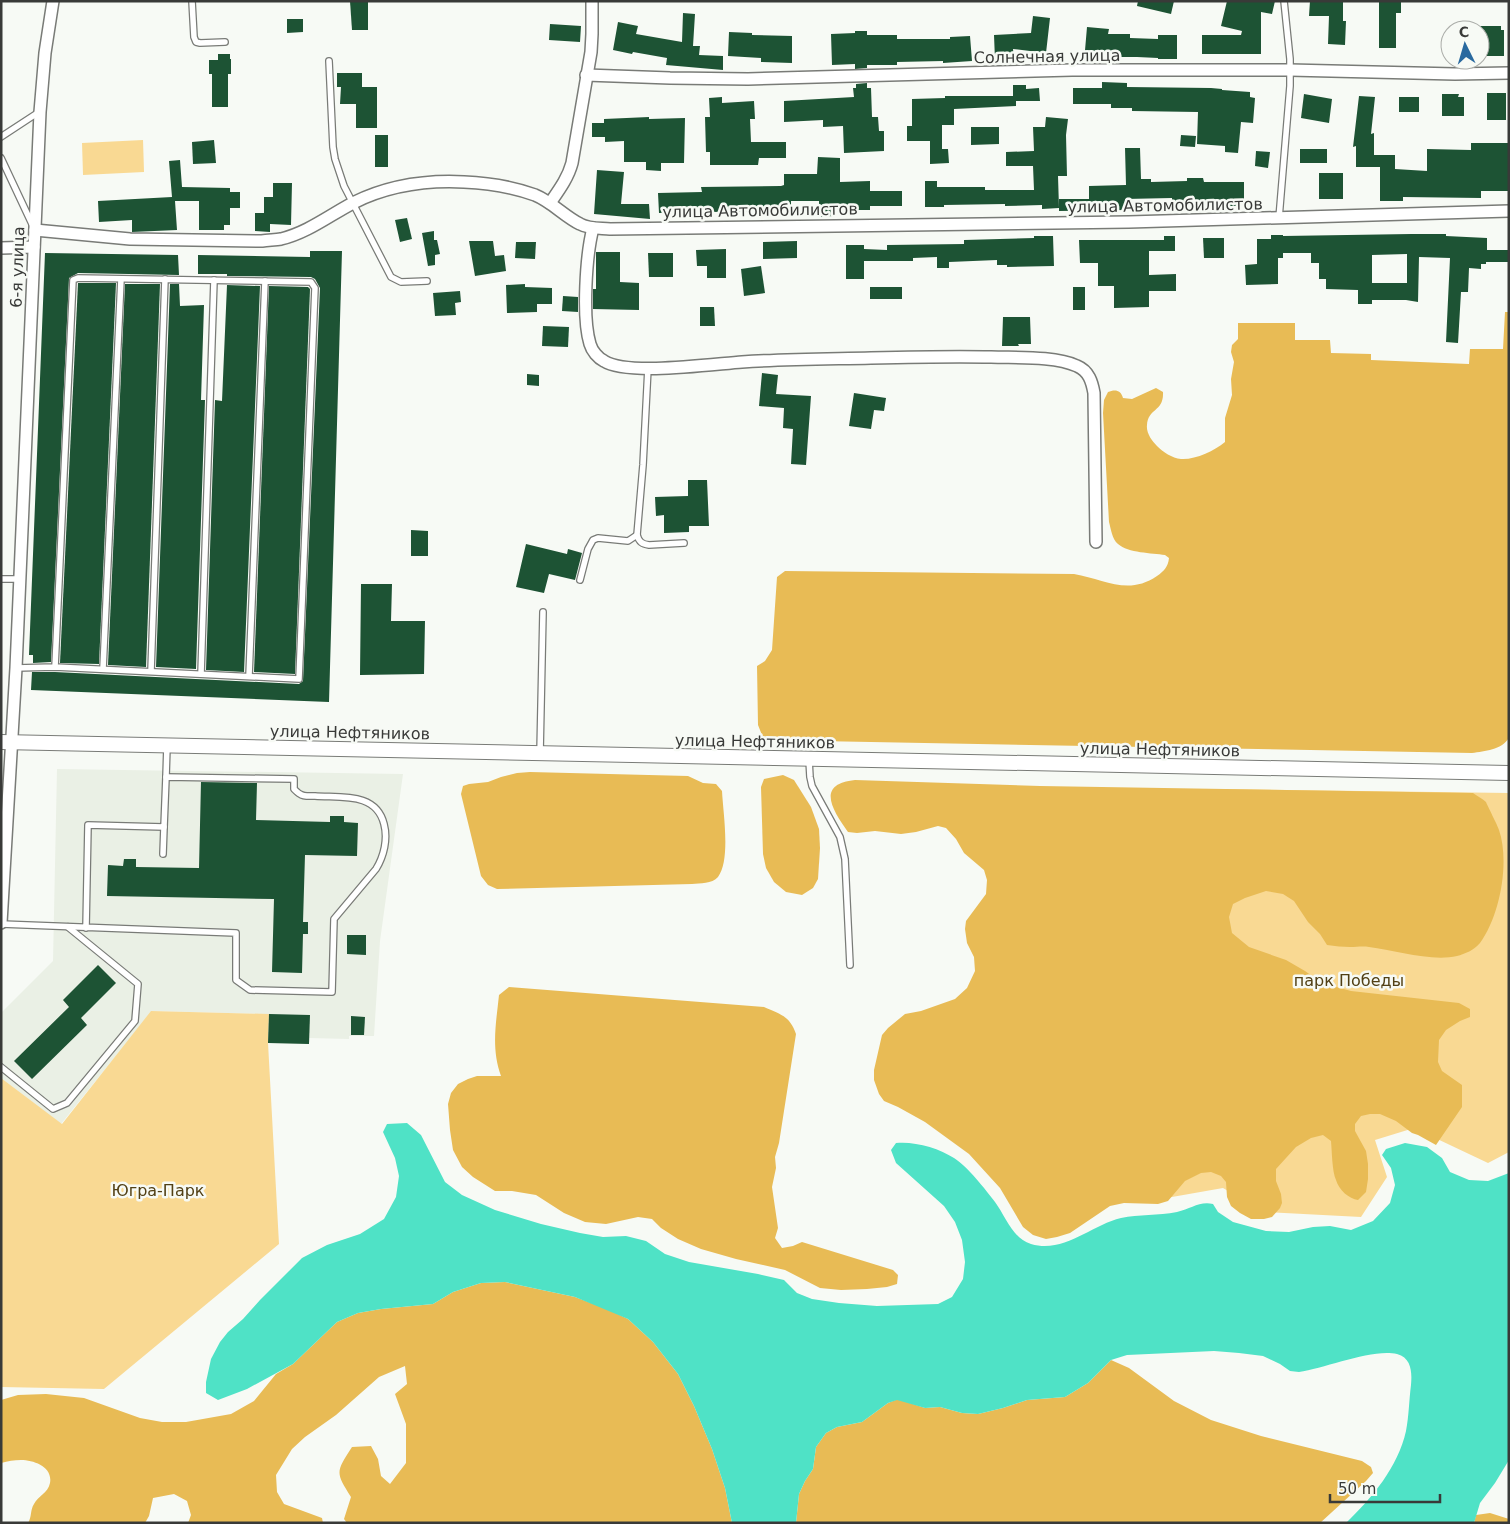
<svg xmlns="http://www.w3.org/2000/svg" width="1510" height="1524" font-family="'DejaVu Sans',sans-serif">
<rect width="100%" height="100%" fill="#f7faf5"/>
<path fill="#eaf0e5" d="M57,769l346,5 -23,167 -6,95h-25v3l-40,-1v6l-41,-1v-29l-116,-3 -91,113 -60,-46v-65l52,-52z"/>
<g fill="#f9d993">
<path d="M143,140l1,32 -61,3 -1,-32z"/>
<path d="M1218,789l291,4v359l-21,11 -74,-35 -39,12 12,37 -26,40 -97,-5 -41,-24 -68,12z"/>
<path d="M151,1011l118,3 -1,29 11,201 -175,145 -103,-2v-309l61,46z"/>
</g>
<g fill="#e8bb55">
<path d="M1505,312h4v426c-8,12 -24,13 -37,15l-708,-13 -6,-15 -1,-59 8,-5 7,-11 5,-73 8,-6 289,3c30,5 54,22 83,2 7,-5 11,-9 12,-18l-4,-3c-13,-2 -37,-2 -47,-11 -6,-5 -7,-15 -9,-22l-6,-109 1,-13 4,-8c7,-3 13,-2 15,6l9,1 24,-11 7,4c1,20 -15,16 -16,33 -1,8 5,16 10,21 6,6 15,12 24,13 14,1 33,-8 44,-17v-24l7,-23 -1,-16 3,-17 -3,-10 1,-7 6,-6v-16h57v17h35l1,13 40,1v6l98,4 1,-15h33z"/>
<path d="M530,772l158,4 15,7 13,1 6,7c1,21 9,69 -4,86 -6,7 -18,6 -26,7l-195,5 -9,-4 -7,-9 -20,-82 2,-8 6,-2 19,-2 13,-5 16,-4z"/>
<path d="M783,775l11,5 17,27 8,22 1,19 -2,31 -5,9 -11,7 -16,-3 -12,-10 -8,-14 -3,-14 -2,-67 3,-8z"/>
<path d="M855,780l185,6 433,7c4,3 10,6 13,9 1,3 12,24 13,28 11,32 1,86 -19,113 -6,7 -15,11 -23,13 -26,6 -62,-6 -88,-9 -6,-1 -12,0 -19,0 -7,0 -15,-1 -23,-2l-7,-11 -12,-12 -14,-21 -11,-7 -17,-3 -21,7 -12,6 -4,13 3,16 17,14 37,13 19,11 17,12 29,8 108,12 11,6v8l-10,4 -14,9 -7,10 -1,22 4,9 20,14v22l-26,38 -18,-10 -6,-2 -16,-12 -16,-7h-10l-9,2 -6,8v7l11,20 2,13v15l-2,13 -8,8c-9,-1 -19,-10 -22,-20 -4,-9 -4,-28 -5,-39l-8,-6 -12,3 -15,9 -20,22v12l5,13 1,9 -2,5 -8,9 -8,2h-13l-11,-6 -9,-7 -4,-9 -1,-15 -5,-6 -10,-4 -10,1 -16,8 -17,20 -10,3 -34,-1 -14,3 -40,27 -13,4 -11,2 -13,-4 -10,-8 -23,-39 -31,-34 -44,-32 -27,-15 -14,-6 -5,-7 -5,-14v-10l8,-35 6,-7 17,-14 16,-3 34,-12 12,-11 8,-17 -1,-14 -7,-14 -2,-14 1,-8 20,-27 1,-14 -3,-10 -20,-17 -8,-14 -10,-11 -8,-2 -22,6 -15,2 -26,-3 -18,2 -9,-1c-15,-21 -33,-48 7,-52z"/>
<path d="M509,987l255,20c16,7 26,9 32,27l-17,109 -4,14 1,11 -4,19 6,41 -3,10 7,10 11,-2 9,-4 91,28 5,5 -1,9 -10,3 -20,2 -26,1 -21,-2 -35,-18 -49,-11 -35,-10 -23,-10 -17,-11 -9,-9 -14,-2 -32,7 -21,-2 -21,-9 -28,-18 -24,-4h-17l-22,-14 -11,-10 -9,-17 -3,-20 -2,-26 3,-11 7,-9 10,-5 9,-3h24c-10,-28 -5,-52 -2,-81z"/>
<path d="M505,1282l70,15 32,12 21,10 25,23 25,32 16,32 18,43 13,39 7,35h-385l-3,-4 7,-22c-16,-25 -15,-25 1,-50l19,-1 7,13 3,17 9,8 16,-21v-39l-11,-30 12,-10 -2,-18 -26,11 -43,38 -31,22 -13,12 -16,26 1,17 7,12 38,14 1,5h-135l3,-8 -4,-14 -13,-7 -21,4 -4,18 -4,7h-117c4,-6 2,-13 6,-19 4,-8 14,-11 16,-21 3,-16 -16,-23 -29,-23 -7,0 -13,1 -20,3v-63l17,-5 28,-1 38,4 56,20 22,4h24l45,-8 23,-13 22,-27 17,-10 44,-42 21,-9 23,-4 52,-5 20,-12 28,-9z"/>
<path d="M1111,1360l18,8 45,33 37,19 50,16 101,25 9,6 2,6 -7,8 -46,42h-524l3,-29 6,-13 8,-12 3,-22 10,-14 11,-6 25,-5 26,-19 10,-4 27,9 15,-1 22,6 16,1 25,-6 24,-8 38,-3 23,-14z"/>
<path d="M1490,1513l19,6v4h-35l2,-8z"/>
</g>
<path fill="#4fe2c6" d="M407,1123l14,12 24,47 17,13 33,15 46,14 39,9 23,4 23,-1 20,5 19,13 24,8 69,12 26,6 13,13 15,6 27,4 38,3 61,-2 14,-7 11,-18 2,-17 -3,-22 -7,-18 -11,-16 -48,-43 -5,-13 5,-7c18,-2 43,5 58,15 13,8 32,32 41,44 11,15 18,37 36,42 33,10 60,-19 90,-26 18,-4 37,-2 56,-6 14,-3 22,-11 36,-8l5,8 15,10 33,9 23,1 24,-5 17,-1 21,4 22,-9 17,-18 5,-18 -4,-17 -9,-13 4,-6 19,-6 22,4 15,11 8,14 19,8 19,1 21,-8v287l-14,23 -15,20 -6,20h-128c26,-25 52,-56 60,-92 3,-15 3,-31 5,-46 1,-12 1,-27 -14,-31 -24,-6 -72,14 -98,18l-9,-1 -10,-7 -17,-8 -24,-3 -25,-2 -87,4 -16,5 -23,23 -23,14 -38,3 -24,8 -25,6 -16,-1 -22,-6 -15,1 -28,-8 -9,3 -26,19 -25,5 -11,6 -10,14 -3,22 -8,12 -6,13 -3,29h-64l-7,-35 -13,-39 -18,-43 -16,-32 -25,-32 -25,-23 -53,-22 -70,-15 -24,1 -28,9 -20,12 -52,5 -23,4 -21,9 -44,42 -46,25 -29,11 -12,-7v-11l5,-23 9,-17 8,-10 15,-13 17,-19 42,-42 25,-13 33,-11 24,-15 12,-22 3,-21 -4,-18 -12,-26 4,-8z"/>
<g fill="#1d5334" fill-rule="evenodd">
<path d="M350,1h18v29h-16z"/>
<path d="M1138,1h36l-3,13 -34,-8z"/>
<path d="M1227,1h48l-3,13 -11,-2v42h-59v-19h39l1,-4 -21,-5z"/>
<path d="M1310,1h33v20h3l-1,24 -17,-1 1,-28h-20z"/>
<path d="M1379,1h22v12h-5v35h-17z"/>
<path d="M683,13l12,1 -2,32h7l-1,9 24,1v14l-57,-5 1,-7 -34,-6 -1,2 -19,-4 5,-28 20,4 -2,8 46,8z"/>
<path d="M1033,16l17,2 -4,35 -33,-4 1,10 -19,1 -1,-25 37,-2z"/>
<path d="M287,19h16v13l-16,1z"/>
<path d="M550,24l31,2 -1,16 -31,-2z"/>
<path d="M1480,26h21v4h3v26h-24z"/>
<path d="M1087,27l22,2 -1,5h22v4l28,1v-4h19v24h-19v-1l-21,-1h-41v5h-12z"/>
<path d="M855,31h12v4h30v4h53v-2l20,-1 2,25 -29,2v-2l-46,1v3h-30v3l-12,1v-5l-23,1 -1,-31 24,-1z"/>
<path d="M729,32l23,1v2l40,1v27l-31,-1v-4l-33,-2z"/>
<path d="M218,54h12v5h1v15h-3v33h-16v-33h-3v-14h9z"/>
<path d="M337,73h25v14h15v41h-21v-24h-16l1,-17h-4z"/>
<path d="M1102,82l25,1v4l84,1 11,1v1l28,2v5l5,1 -2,25 -12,-1 -3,31 -13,-1v-6l-28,-2 1,-32 -66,-1v-3h-21v-4h-38v-16h29z"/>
<path d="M867,83v5h4l1,29h6l1,14h5v20l-40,2 -1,-27 -20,1v-7l-39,2v-21l70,-4 -1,-9h3v-4z"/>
<path d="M1013,85h13v4l13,-1 1,13h-24v5l-62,3v16h-12v24h6l1,14 -19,1v-23h-23v-15h5v-27l33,-1v-2h68z"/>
<rect x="1487" y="93" width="19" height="27"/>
<path d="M1304,94l28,5 -3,24 -28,-5z"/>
<path d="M1442,94h17l-1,3h6v19h-22z"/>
<path d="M1359,96l16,1 -4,37 3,-1v22h21v14l32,2v-22l44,1v-7h38v48h-28v7l-78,-1v4h-23v-34h-24v-21l-3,1z"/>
<path d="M722,97v6l32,-2 1,18h-5l1,23h35v16h-27l-1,7h-48v-13h-4l-1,-35h5l-1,-19z"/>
<rect x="1399" y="97" width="20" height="15"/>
<path d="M649,117v2l36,-1 -1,45h-23v8l-15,-1v-8h-22v-21l-19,1v-5h-13v-14h12v-4z"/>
<path d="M1046,117l22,2 -2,16 1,41h-9l1,32 -17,1v-4l-37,1v-2l-61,1v2h-19v-26h12v6h48v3h49l-1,-24h-27v-14l28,-1 -1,-24h12z"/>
<path d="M971,127h28v17l-28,1z"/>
<rect x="375" y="135" width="13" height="32"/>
<path d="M1181,135l15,1 -1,11 -15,-1z"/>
<path d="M214,140l2,23 -23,1 -1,-22z"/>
<path d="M1125,148h15l1,31h10v3l36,-1v-3h16l1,4h40v24h-23v-1l-49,1v-8l-47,1 1,11 -67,1v-12h30v-13l37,-1z"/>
<rect x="1300" y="149" width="27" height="14"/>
<path d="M1256,151l14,1 -2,16 -13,-2z"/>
<path d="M818,157l22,1v24l30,-1v10h32v15h-32v4h-27v2h-10v4l-14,1v-16h-28v11h-22v-1l-110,2 -1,-20 44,-1 -1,-5 80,-1 3,-1v-11h33z"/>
<path d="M180,160l2,27 48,1v4h10v16h-10v17h-6v5h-25v-29h-24l2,29 -45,2v-12l-33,2 -1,-21 74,-4 -3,-36z"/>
<path d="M597,170l27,2 -3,32h28l1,15 -56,-5z"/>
<rect x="1319" y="173" width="24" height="26"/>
<path d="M273,183h19l-1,42 -21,-1v8l-15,-1v-18h9v-16h9z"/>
<path d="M407,218l5,21 -12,3 -5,-22z"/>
<path d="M434,231v9h3l3,14 -5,1v10l-7,1 -6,-33z"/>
<path d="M1411,234h35v2l41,2v12h22v12h-23v2h-5v5l-12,-1 -1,24h-7l-3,51 -12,-1 4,-84 -31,-1 -1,45 -12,-2h-34v4h-14v-14l-32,-1v-10h-7v-16h-8v-10h-28v5h-5v26l-32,1 -1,-20 12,-1v-25h14v-4h12v1zM1407,254v29h-35v-28z"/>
<path d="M1034,236h19l1,30 -47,1v-2h-10v-5l-48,2v6h-12v-11l-24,1v3h-49v18h-18v-34h18v4l23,1v-5l77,-1v-4l70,-2z"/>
<path d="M1164,236h11v15h-26v24l27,-1v17h-27v16l-35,1v-22h-16v-23h-18l-1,-23h85z"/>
<path d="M1203,238h21v20h-20z"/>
<path d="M469,241h24l2,15 9,-1 2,16 -31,5z"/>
<path d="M797,241v17l-34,1v-17z"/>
<path d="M516,242h20l-1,17 -20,-1z"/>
<path d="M726,249v29h-19v-12h-10l-1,-16z"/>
<path d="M310,251h32l-13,451 -298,-12 1,-18h23l244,12 4,-3 17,-393 -5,-9 -4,-2 -84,-1v-2h-29v-19l112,2z"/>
<path d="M596,252h24v30l19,1v27l-46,-1v-20h3z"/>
<path d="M45,253l133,2 1,20 -101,-2 -9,5 -18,384 -18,1v-8h-4z"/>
<path d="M648,253h25v24h-24z"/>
<path d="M761,266l4,27 -21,3 -3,-27z"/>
<path d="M78,283h38l-17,381 -39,-1z"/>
<path d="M125,284h35l-14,383 -38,-2z"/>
<path d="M170,284h9l1,22 24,-1 -3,95h4l-9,269 -40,-2z"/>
<path d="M525,284v3l27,1v16h-15v8l-30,1 -1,-28z"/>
<path d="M227,285l33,1 -16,386 -38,-2 9,-270 7,1z"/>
<path d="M269,286l39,1 2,2 -15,385 -41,-2z"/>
<rect x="870" y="287" width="32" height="12"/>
<rect x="1073" y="287" width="12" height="23"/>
<path d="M460,291l1,11 -6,1 1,12 -21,1 -2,-23z"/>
<path d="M563,296l15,1v15l-16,-1z"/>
<path d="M700,307h14l1,19h-15z"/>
<path d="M1003,317h27l1,27h-13l1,2h-17z"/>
<path d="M543,326l26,1 -1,20 -26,-1z"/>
<path d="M762,373l16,2 -2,19 35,2 -5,69 -15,-1 2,-35 -10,-1 1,-20 -25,-2z"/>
<path d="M527,374l12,1v11l-12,-1z"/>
<path d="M854,393l32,5 -2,13 -10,-1 -3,19 -22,-3z"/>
<path d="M688,480h19l2,46h-20v6l-25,1v-18l-8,1 -1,-19 33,-1z"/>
<path d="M411,530l17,1v25h-17z"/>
<path d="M526,544l41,10 1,-5 14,4 -7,27 -26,-6 -5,19 -28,-6z"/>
<path d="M361,584h31l-1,37h34l-1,53 -64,1z"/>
<path d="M201,782l56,1 -1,37 74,2v-6h14v6l14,1 -1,33 -52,-1 -2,67h5v12h-5l-1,39 -30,-1 2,-73 -167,-3 1,-31 15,1 1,-7h12v8l63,1z"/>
<path d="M347,935h19v20l-19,-1z"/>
<path d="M98,965l18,18 -35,35 6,7 -55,54 -18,-18 55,-54 -6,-7z"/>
<path d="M269,1014l41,1 -1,29 -41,-1z"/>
<path d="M351,1016l14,1 -1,18h-13z"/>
</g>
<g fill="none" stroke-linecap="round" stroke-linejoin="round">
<defs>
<g id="service">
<path d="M192,1l2,36 2,5 4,1 25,-1"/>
<path d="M329,61l4,86 2,12 9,27 47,91 10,5 26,-1"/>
<path d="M1,137l38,-25"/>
<path d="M1,158l31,66"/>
<path d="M1279,218l11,-132v-27l-6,-58"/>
<path d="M648,368l-5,97 -6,70c2,7 5,9 12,10l35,-2"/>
<path d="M1,579h19"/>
<path d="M580,580l8,-31 5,-9 5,-2 30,3 9,-6"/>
<path d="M16,668l39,-1 244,12 16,-391 -4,-6 -233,-4 -5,2 -18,387"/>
<path d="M103,669l18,-390"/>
<path d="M151,671l14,-392"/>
<path d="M201,674l13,-394"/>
<path d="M249,676l16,-395"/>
<path d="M540,753l3,-141"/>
<path d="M809,760l1,17 2,9 28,51 5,22 5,106"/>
<path d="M166,777l1,-31"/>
<path d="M163,854l1,-27"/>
<path d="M1,924l235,9v47l14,10 82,2 2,-73 42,-50c8,-13 12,-30 8,-45 -8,-32 -43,-26 -69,-28 -5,0 -11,1 -15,-2 -2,-1 -4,-3 -6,-5v-10l-128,-2 -2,50 -76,-2 -2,103"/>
<path d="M1,1067l52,42 14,-6 68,-82 3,-37 -70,-57"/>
</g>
<g id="minor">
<path d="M586,75l84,3 78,1 324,-9h218l165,4 54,-1"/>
<path d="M550,203c9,-13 18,-25 22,-40l19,-111 1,-18v-33"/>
<path d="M593,228c-7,27 -11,90 -3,116 2,7 8,14 14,17 23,15 109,3 138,1 43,-3 86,-3 129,-4 40,-1 80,-2 120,-1 26,1 64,-1 86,9 12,5 15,16 17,27l2,149"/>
<path d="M35,230l95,9 132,2c6,-1 13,-1 19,-2 26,-6 49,-24 72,-36 34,-17 73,-23 111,-21 24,1 49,5 71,13 17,7 29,21 45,29 9,5 20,4 30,5l519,-7 380,-11"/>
<path d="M1,248l33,-1"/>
<path d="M1,923l15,-255 24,-556 5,-59 8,-52"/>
</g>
<path id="tertiary" d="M1,742l1508,31"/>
</defs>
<use href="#service" stroke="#797b77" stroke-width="8"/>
<use href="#minor" stroke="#797b77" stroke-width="14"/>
<use href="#tertiary" stroke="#797b77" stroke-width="16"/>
<use href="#service" stroke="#fff" stroke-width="5.5"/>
<use href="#minor" stroke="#fff" stroke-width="11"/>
<use href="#tertiary" stroke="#fff" stroke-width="14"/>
</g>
<g text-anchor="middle" stroke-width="5" stroke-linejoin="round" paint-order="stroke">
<g font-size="16" fill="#393a38" stroke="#f7faf5">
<text transform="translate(1047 56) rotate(-1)" y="6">Солнечная улица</text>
<text transform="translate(1165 205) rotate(-1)" y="6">улица Автомобилистов</text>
<text transform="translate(760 210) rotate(-1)" y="6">улица Автомобилистов</text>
<text transform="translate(17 267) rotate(-88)" y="6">6-я улица</text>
<text transform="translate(350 732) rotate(1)" y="6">улица Нефтяников</text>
<text transform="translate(755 741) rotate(1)" y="6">улица Нефтяников</text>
<text transform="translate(1160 749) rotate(1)" y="6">улица Нефтяников</text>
</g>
<g font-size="16" fill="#524015" stroke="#f7faf5">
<text x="1349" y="986">парк Победы</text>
<text x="158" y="1196">Югра-Парк</text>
</g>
</g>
<rect width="1510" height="1524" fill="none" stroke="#393a38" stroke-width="5"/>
<g transform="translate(1465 45) rotate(355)"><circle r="24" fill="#f7faf5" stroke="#abada9"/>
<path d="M0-4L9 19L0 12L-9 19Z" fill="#29699f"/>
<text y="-8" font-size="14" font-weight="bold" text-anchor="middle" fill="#393a38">С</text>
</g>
<path d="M1330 1494v8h110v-8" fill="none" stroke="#393a38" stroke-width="2.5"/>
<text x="1338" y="1494" font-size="15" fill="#393a38" stroke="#f7faf5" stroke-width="4" paint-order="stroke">50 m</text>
</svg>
